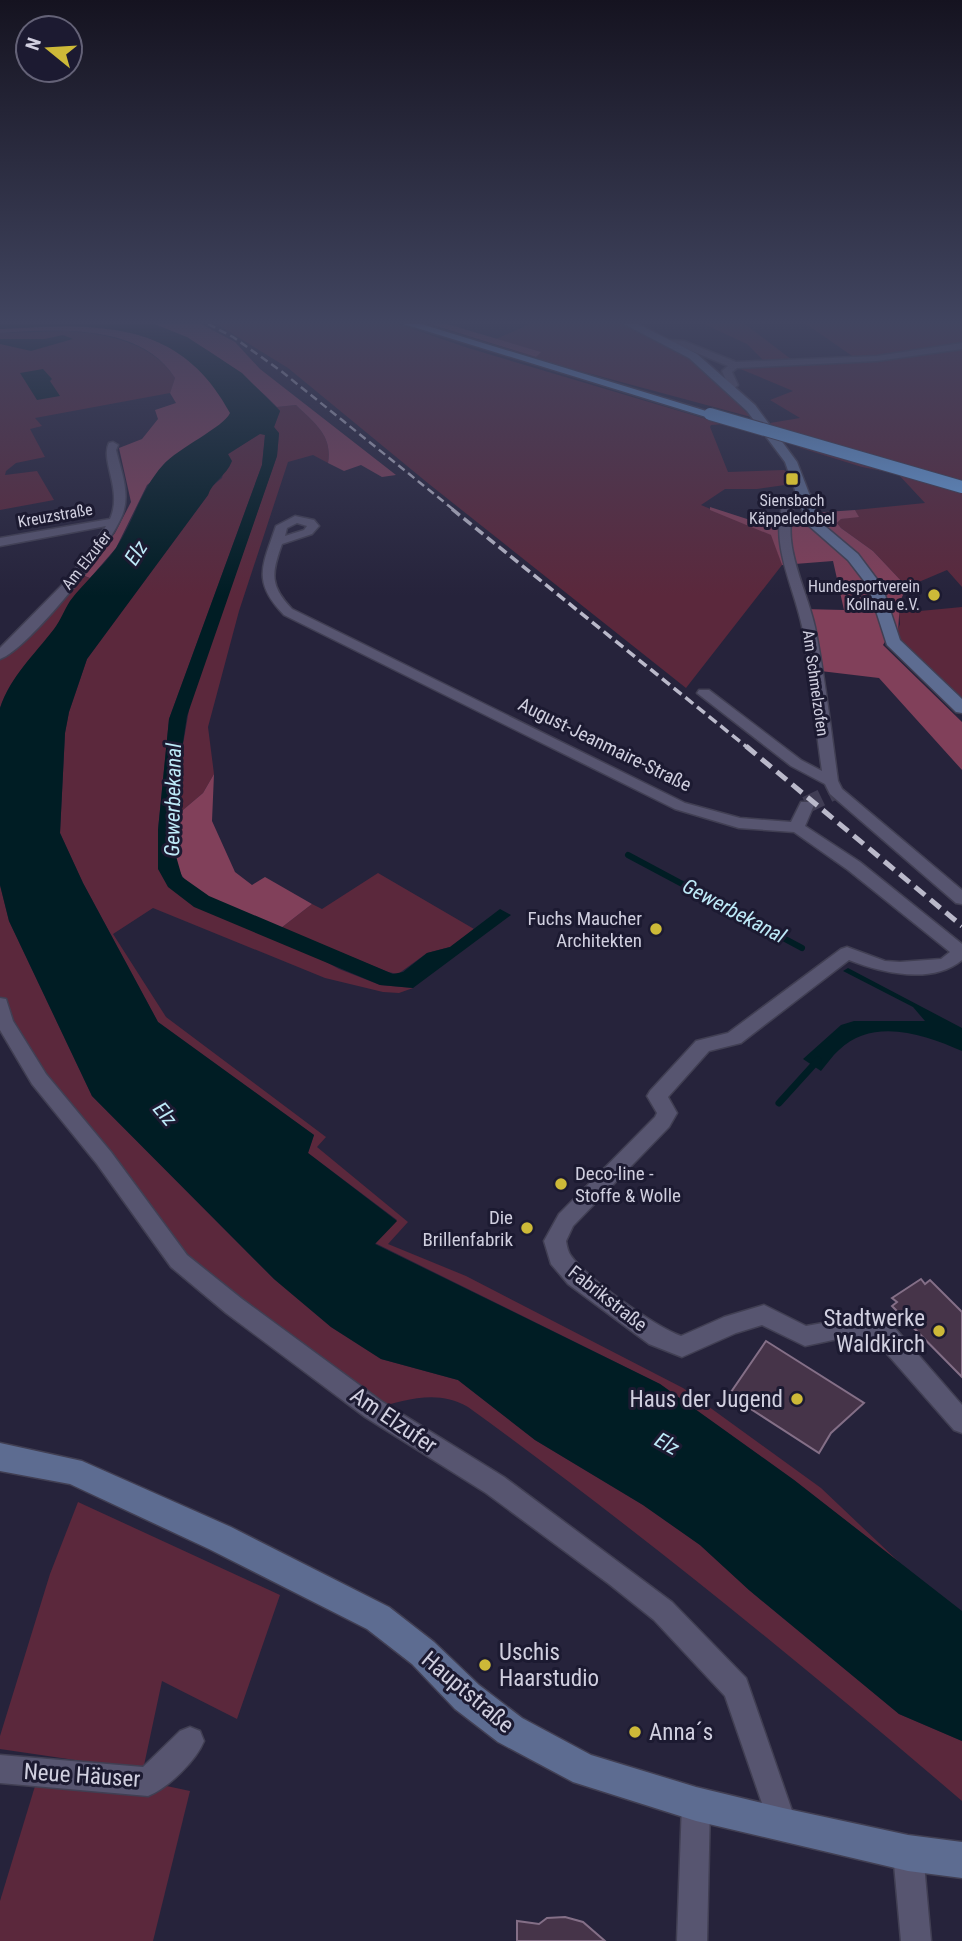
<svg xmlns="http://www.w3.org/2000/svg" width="962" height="1941" font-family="'Roboto Condensed',sans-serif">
<rect width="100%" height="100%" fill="#26233b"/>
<g fill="#5b283c">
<path d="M217,324h181l70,24 255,76 -12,1 -1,2 18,45 56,-2 5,4 3,10 -35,5h-32l-24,16 71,30 10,30 -96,123 -257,-204 -141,-116z"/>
<path d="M423,324l113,33 4,-5 -44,-13 34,-15h92l72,36 57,57 -219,-59z"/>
<path d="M704,324h41l51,39 62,-3 -52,-36h156v263l-15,-17 -40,17 -34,-36 -32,-23 -4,-5 4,-4 17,-3 -3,-6 70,-7 -27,-29 -36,-7 -61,-19 -14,-7 -17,-18 30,-5 -30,-18 23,-9 -55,-23 -1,-2 30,-2 -20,-20z"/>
<path d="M68,331c39,3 84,11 107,47l-5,15 -135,25 7,8 -12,3 15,28 -29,6 -10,8 -1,4 32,-4 17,29 -54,10v-177z"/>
<path d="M296,405c18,18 37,30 32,58l-15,-8 -25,7 -49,149 -31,116 6,47 -11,19 -26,22 3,-53 10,-58 87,-248 2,-22 -5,-7 6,-16 -3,-4z"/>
<path d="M260,433l5,2 -3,30 -93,254 -11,111v39l181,100 41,16 33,3 -14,5 -16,-1 -58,-14 -172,-70 -40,26 53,83 160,120 -9,10 91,75 -20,22 78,32 217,112 138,100 78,74 -105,-82 -134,-96 -285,-141 22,-23 -89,-67 6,-18 -156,-113 -75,-139 -23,-50 5,-100 4,-21 18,-53 121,-164 2,-7 12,-10 5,-23z"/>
<path d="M77,574l13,4c-13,16 -23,32 -34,49 -20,28 -45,48 -56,81v-53z"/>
<path d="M962,607v101l-69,-66 7,-18 -1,-11z"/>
<path d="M378,873l96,56 -24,18 -23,6 -29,21 -10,-2 -107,-44 31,-24 10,5z"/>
<path d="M0,885l9,36 83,175 182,183 57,48 50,32 77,21 77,60 108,65 57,40 49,45 150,124 63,27v60c-160,-137 -323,-270 -494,-394 -31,-18 -62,-7 -95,2l-194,-148 -107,-143 -72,-114z"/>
<path d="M78,1502l202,93 -43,124 -75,-38 -19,89 -143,-21v-13l50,-162z"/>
<path d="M39,1773l109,9 42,9 -37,150h-153v-40z"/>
</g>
<g fill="#81405a">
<path d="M154,324h47l34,18 25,27 136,106 -14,2 -21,-12 -17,6 -16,-8c5,-28 -14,-40 -32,-58l-19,2c-36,-36 -74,-65 -123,-83z"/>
<path d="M430,324h17l94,28 -5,5z"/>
<path d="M68,326c76,3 125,17 163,87l-6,8 -78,64 -31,63 -26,30 -8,-3 33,-42 16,-31 -12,-54 23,-9 16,-20 -3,-9 21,-7 -6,-10 5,-15c-34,-55 -120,-49 -175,-45v-4z"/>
<path d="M710,507l65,21 9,-4 29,-1 -2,-10 44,-3 4,7 -18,2 -4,4 4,5 32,23 34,36 -7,14 -2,31 -9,3 -6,10 79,77v48l-83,-92 -67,-8 -9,-61 41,1 -11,-49 -51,4 -11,-30 -61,-25z"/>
<path d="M214,774l-2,47 23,51 17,13 13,-8 47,27 -31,24c-23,-10 -89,-32 -100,-54 -9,-17 -6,-40 -4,-59l26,-22z"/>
</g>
<g fill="#001d24">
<path d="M0,324h154l33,13 55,36 38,38 -6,16 5,6 -2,23 -90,260 -7,46 -4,94 6,21 27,19 184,78 10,-2 24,-19 23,-6 50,-38 11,6 -98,73 -33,-3 -186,-78 -26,-20 -10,-18v-39l11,-111 93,-254 3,-30 -5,-1 -32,20 4,7c-5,14 -20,21 -24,34l-121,164 -18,53 -4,21 -5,100 23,50 75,139 156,113 -6,18 89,68 -22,23 285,140 134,96 168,131v130l-63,-27 -150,-124 -49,-45 -57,-40 -108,-65 -77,-60 -77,-21 -50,-32 -57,-48 -182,-183 -83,-175 -9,-36v-177c11,-32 34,-53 54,-79 7,-9 10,-19 16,-28 14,-19 33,-34 46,-53 18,-27 25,-59 47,-83 15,-17 61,-38 67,-52 -51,-95 -134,-90 -230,-84z"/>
<path d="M63,335l10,4 -42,12 -31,-7v-5h45z"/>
<path d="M43,369l9,10 -2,2 10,15 -23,4 -17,-27z"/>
<path d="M848,968l114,60v23c-38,-17 -89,-34 -123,-1 -7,6 -12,14 -18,21l-18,-12 38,-34 13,-4h71l-12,-14 -70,-36z"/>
</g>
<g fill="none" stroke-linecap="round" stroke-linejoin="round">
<path stroke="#001d24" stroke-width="6" d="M628,855l174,93"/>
<path stroke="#001d24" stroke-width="7" d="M779,1103l39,-43"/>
</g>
<g fill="#463449" stroke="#846f87" stroke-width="2">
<path d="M921,1279l4,5 5,-4 32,32v65l-70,-71 5,-4 -5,-4z"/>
<path d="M766,1341l98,62 -33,30 -12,20 -90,-58z"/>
<path d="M565,1917l18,5 22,19h-88v-20l22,3 8,-6z"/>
</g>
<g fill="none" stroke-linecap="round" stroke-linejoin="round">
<path stroke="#403d54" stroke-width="17" stroke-dasharray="17 8" stroke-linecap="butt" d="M806,805l29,-14"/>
<defs>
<g id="street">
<path d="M670,340l14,1 52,21 141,-6 85,-13v6l-85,12 -140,7 -5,4 6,13 -8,7 -5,-3 3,-4 -6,-14 6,-5 -48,-20 -13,-1v-4z"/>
<path d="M113,442l5,3 -2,5c5,21 14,42 7,63 -9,29 -95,137 -123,146v-11l68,-69 38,-53 -106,20v-8l110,-19c13,-29 -10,-58 -1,-76z"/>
<path d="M804,491l6,3 -15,8c-15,42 11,84 20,125 10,50 16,103 23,154l4,8 120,101v14l-6,-1 -126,-109 -5,-10 -34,-18 -94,-73 2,-3h10l92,70 21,11c-7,-48 -11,-98 -20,-145 -9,-42 -33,-83 -18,-126z"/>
<path d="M295,516l19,4 5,6 -7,8 -30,10c-11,30 -12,42 10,65l393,194 55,15 51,4 10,-20h10l3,3 -9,21 55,36 102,82v16c-30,25 -80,13 -113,0l-108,83 -32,8 -41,46 9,16 -8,14 -96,99 -7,15c1,6 2,11 5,15 18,24 83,70 110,80l43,-19 40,-12 42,21 51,-9 20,3 17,7 68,78v28l-8,-3 -80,-91 -27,-2 -42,9 -43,-21 -26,8 -54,24 -33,-13 -81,-60 -17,-20 -7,-23 15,-27 96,-97 2,-4 -10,-17 3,-5 46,-50 32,-8 113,-84 6,-2 38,14 15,1 41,-3 9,-7 -102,-82 -54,-38 -55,-4 -64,-19 -391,-194c-33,-34 -21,-50 -8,-89zM297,523l10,3 -3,4 -19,6 2,-8z"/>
<path d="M0,998l6,1 7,22 33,53 65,78 76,103 55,44 139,102 123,76 168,125 74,76 51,147 -4,10 -10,4 -10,-4 -48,-139 -71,-76 -45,-36 -123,-91 -121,-76 -139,-104 -55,-46 -74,-103 -65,-80 -32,-54z"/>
<path d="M190,1727l10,4 4,10c-8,20 -36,47 -56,55l-148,-13v-28l143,12 37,-36z"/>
<path d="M696,1790l10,4 4,10 -3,137h-30l5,-137 4,-10z"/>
<path d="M908,1838l10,5 5,10 8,88h-30l-8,-88 5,-10z"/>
</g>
<g id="secondary">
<path d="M624,324h14l59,30 58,51 42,57 23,60 38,32 24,32 18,54 62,59v14l-6,-1 -69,-67 -19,-59 -20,-26 -41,-36 -22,-62 -38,-51 -58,-53z"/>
<path d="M0,1443l82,18 149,66 158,80 45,35 45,43 43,33 69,37 105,32 87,21 125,27 54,7v36l-54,-7 -212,-50 -123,-39 -75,-40 -43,-33 -43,-45 -45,-35 -158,-80 -139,-65 -70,-13z"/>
</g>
<path id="highway" d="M404,324h17l295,90 -10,3z"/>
</defs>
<use href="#street" stroke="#413f53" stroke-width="3"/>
<use href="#secondary" stroke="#413f53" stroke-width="3"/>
<use href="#highway" stroke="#413f53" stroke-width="3"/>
<use href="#street" fill="#575570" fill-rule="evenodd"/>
<use href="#secondary" fill="#5d6c91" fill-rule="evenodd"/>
<use href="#highway" fill="#6aa0de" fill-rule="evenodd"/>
<path stroke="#bab9ca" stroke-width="2.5" stroke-dasharray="8 4.5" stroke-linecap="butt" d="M208,324l25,13 48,34 173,139"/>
<path stroke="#bab9ca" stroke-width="3.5" stroke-dasharray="10 5" stroke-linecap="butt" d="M452,509l296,239"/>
<path stroke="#bab9ca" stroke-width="5" stroke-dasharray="13 7" stroke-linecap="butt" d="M746,746l216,180"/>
<defs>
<path id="highway-bridge" d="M710,414l252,73"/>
</defs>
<use href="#highway-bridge" stroke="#413f53" stroke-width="14" stroke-linecap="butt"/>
<use href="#highway-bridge" stroke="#6aa0de" stroke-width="12"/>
</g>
<linearGradient id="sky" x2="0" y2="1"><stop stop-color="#151320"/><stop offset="0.54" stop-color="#414560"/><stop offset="1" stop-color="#414560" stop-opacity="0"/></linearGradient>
<rect width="962" height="596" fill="url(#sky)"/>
<g fill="#cdb938" stroke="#1c1a31" stroke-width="2.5">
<rect x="785" y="472" width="14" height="14" rx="3.5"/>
<circle cx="934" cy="595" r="7"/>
<circle cx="656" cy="929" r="7"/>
<circle cx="561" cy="1184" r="7"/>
<circle cx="527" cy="1228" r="7"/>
<circle cx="939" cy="1331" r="7"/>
<circle cx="797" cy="1399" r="7"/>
<circle cx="485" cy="1665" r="7"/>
<circle cx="635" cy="1732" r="7"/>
</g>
<g text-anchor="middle" stroke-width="6" stroke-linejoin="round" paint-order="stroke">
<g font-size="16" fill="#d0cfdf" stroke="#1c1a31">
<text x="792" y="506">Siensbach<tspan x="792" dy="18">Käppeledobel</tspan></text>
<text x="920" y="592" text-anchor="end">Hundesportverein<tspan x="920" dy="18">Kollnau e.V.</tspan></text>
</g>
<g font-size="16" fill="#d0cfdf" stroke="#1c1a31">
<text transform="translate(55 515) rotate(-10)" y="6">Kreuzstraße</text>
<text transform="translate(86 560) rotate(-52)" y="6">Am Elzufer</text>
<text transform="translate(816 683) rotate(82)" y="6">Am Schmelzofen</text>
</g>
<g font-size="19" fill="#d0cfdf" stroke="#1c1a31">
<text transform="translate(605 744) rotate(26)" y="7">August-Jeanmaire-Straße</text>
<text transform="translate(608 1298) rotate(38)" y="7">Fabrikstraße</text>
</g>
<g font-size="19" fill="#d0cfdf" stroke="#1c1a31" text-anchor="end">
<text x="642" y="925">Fuchs Maucher<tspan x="642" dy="22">Architekten</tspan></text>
<text x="575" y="1180" text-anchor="start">Deco-line -<tspan x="575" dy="22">Stoffe &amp; Wolle</tspan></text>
<text x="513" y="1224">Die<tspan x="513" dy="22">Brillenfabrik</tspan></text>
</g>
<g font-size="21" font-style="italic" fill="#beeaf8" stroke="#1c1a31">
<text transform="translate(136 553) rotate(-57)" y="7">Elz</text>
<text transform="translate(173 800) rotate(-89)" y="7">Gewerbekanal</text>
<text transform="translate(734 911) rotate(28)" y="7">Gewerbekanal</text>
<text transform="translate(165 1114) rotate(50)" y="7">Elz</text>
<text transform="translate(667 1444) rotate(29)" y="7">Elz</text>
</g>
<g font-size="23" fill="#d0cfdf" stroke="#1c1a31" text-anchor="end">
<text x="925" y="1326">Stadtwerke<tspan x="925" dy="26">Waldkirch</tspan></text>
<text x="783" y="1407">Haus der Jugend</text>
<text x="499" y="1660" text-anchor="start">Uschis<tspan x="499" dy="26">Haarstudio</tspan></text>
<text x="649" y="1740" text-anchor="start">Anna´s</text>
</g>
<g font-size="23" fill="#d0cfdf" stroke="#1c1a31">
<text transform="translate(394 1420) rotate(34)" y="8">Am Elzufer</text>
<text transform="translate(468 1692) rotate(40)" y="8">Hauptstraße</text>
<text transform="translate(82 1775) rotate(4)" y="8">Neue Häuser</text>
</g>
</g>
<g transform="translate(49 49) rotate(288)"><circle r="33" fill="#1c1a31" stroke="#646277" stroke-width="2"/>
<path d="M0-5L12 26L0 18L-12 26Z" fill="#cdb938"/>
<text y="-10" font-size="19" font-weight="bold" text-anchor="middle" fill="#d0cfdf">N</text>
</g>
</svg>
